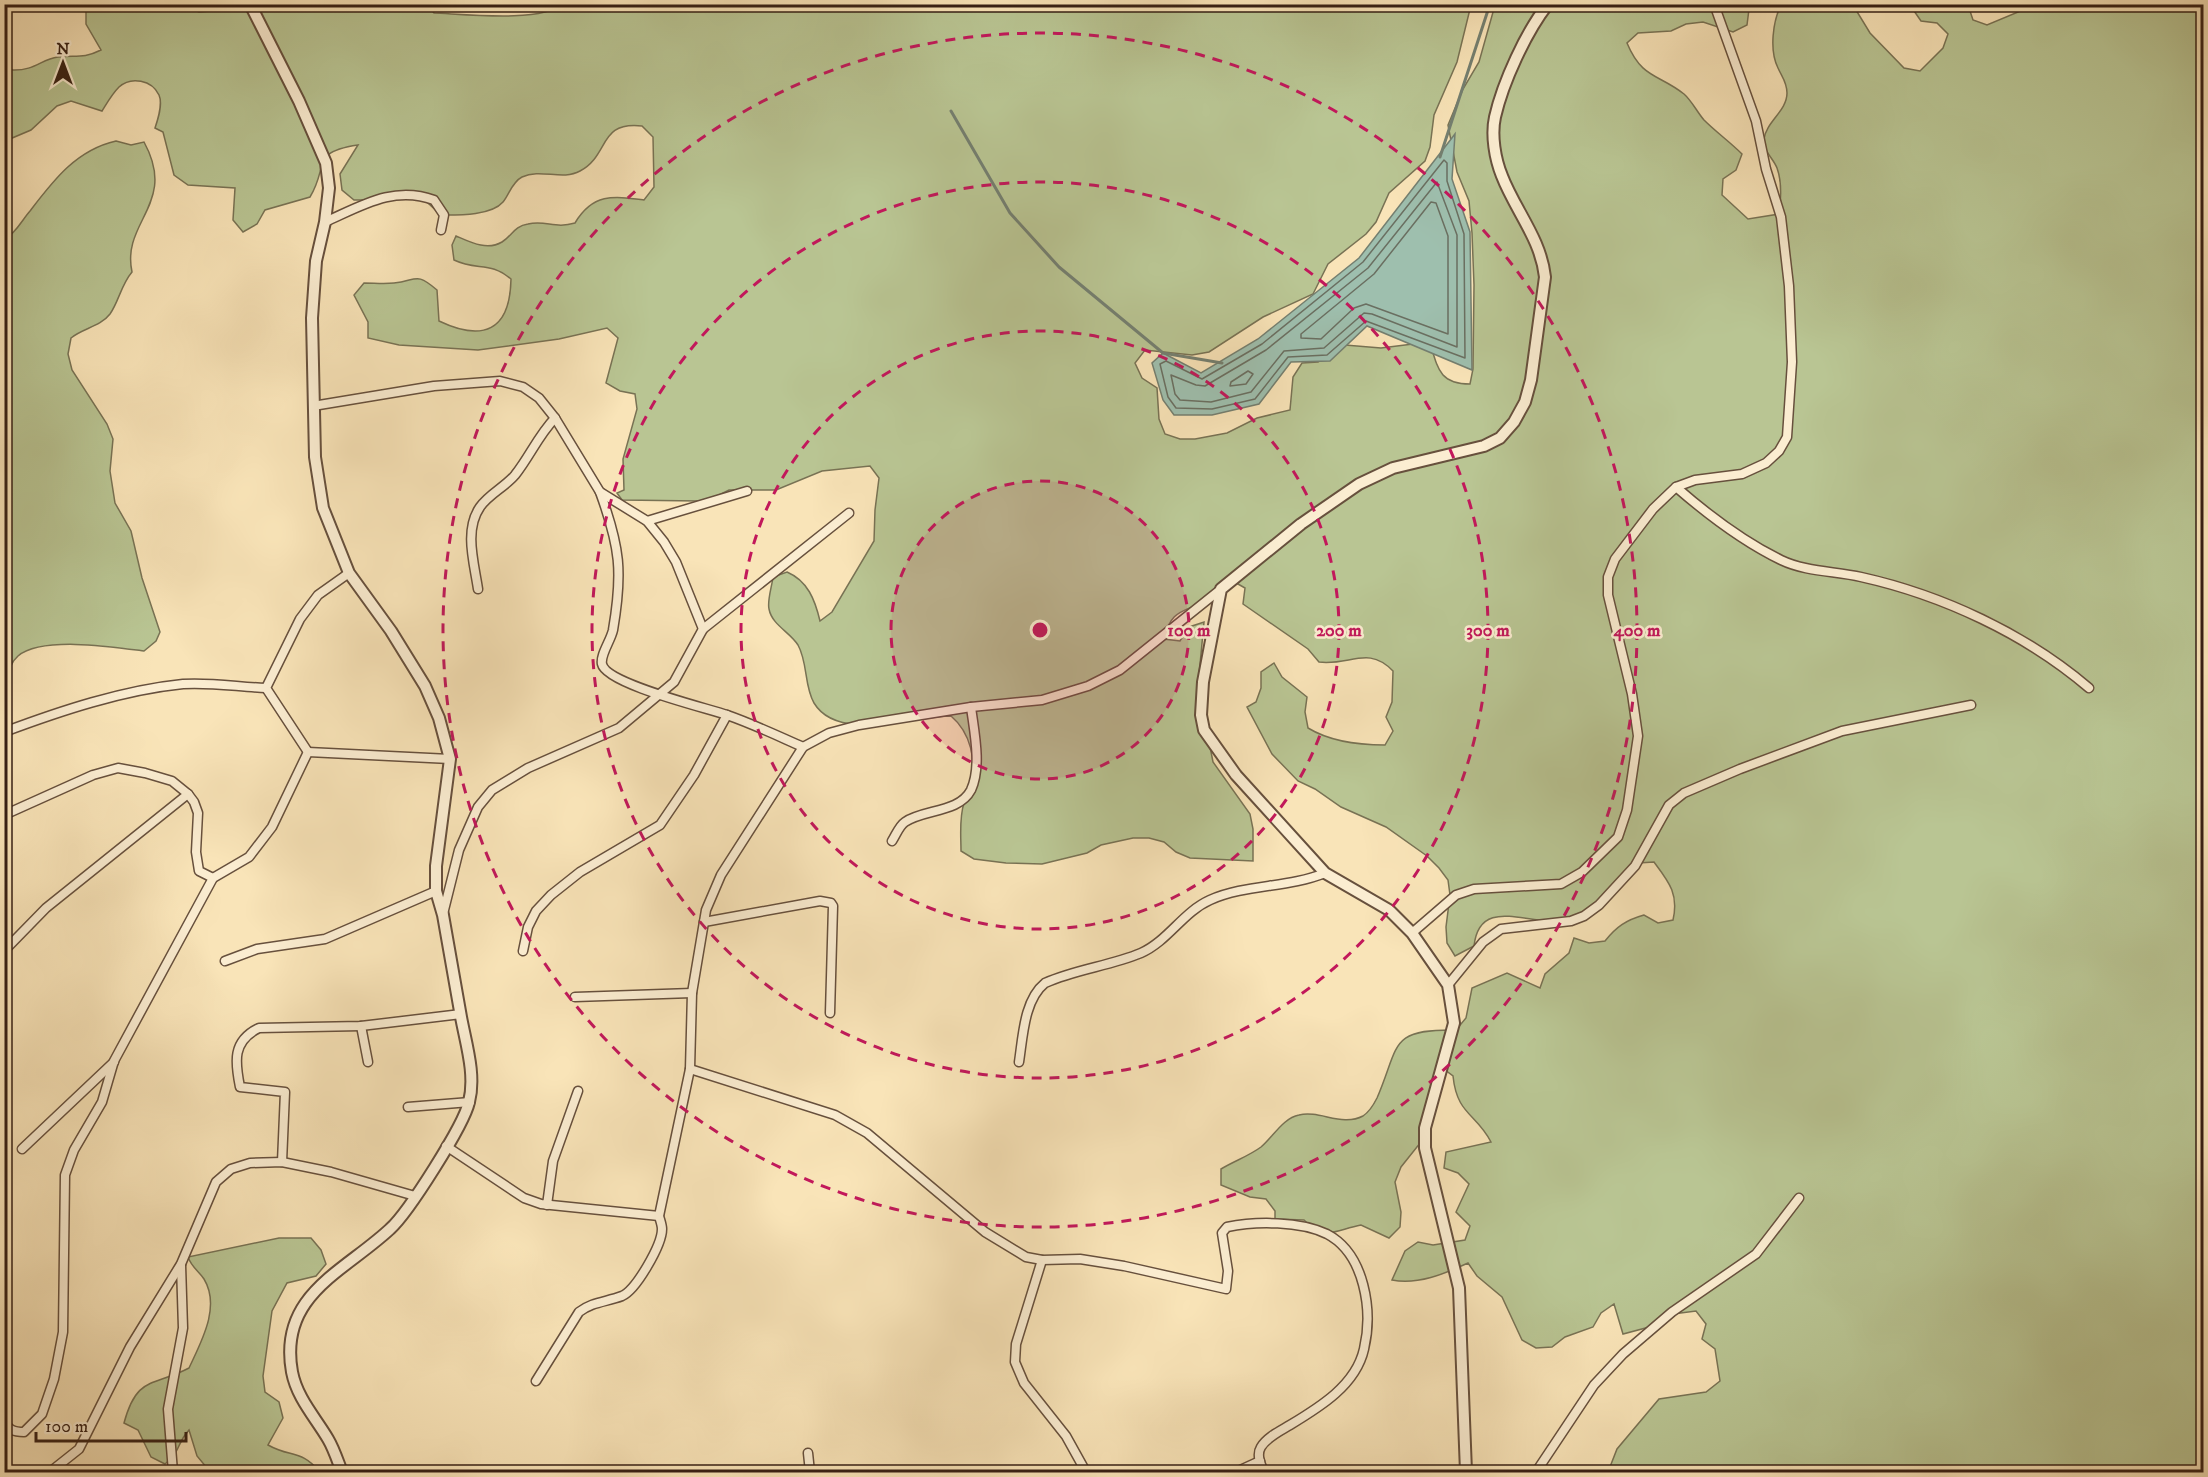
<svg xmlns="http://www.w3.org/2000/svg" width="2208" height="1477" font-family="'IM FELL DW Pica',serif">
<rect width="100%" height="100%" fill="#f9e4b8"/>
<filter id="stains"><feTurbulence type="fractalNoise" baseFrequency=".00333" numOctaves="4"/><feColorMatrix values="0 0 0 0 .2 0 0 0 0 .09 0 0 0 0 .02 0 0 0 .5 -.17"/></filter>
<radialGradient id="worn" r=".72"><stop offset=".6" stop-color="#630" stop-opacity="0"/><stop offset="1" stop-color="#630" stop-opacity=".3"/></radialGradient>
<g fill="#b9c593" stroke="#787254" stroke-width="1.5">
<path d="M82,4l102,1 15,7 49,-4 5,-4h174l7,9c28,1 109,10 128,-9l909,1 -14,57 -23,53 -4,32 -5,14 -36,32 -13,29 -10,12 -38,30 -15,30 -50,23 -54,35 -17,3 -47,-5 -10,13 7,15 15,10 2,31 6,15 15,5h15l32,-6 30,-15 33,-8 3,-33 9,-14 16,-1 27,-17 36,3 32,-4 18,2c7,24 10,38 39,38l3,-15 1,-84 -2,-52 -3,-32 -12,-29 -9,-47 15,-36 16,-27 16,-57 122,-1 7,3 3,-3h116l6,5 -2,16 -14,7 -30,-10 -17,2 -15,7 -33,2 -11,10c15,36 32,31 57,51 8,7 13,18 20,26 12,12 26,22 38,34l-6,16 -13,9 -1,16 26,24 31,-5c2,-14 3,-32 -2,-46 -4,-10 -14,-17 -13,-29 2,-17 23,-28 23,-46 0,-11 -5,-16 -9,-25 -9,-18 -5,-47 3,-63h72l17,28 34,35 16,3 23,-23 5,-14 -11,-11 -16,-2 -9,-13 -10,-3h66l5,15 14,5 43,-18 173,-2v1467h-595l9,-23 42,-50 47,-7 14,-11 -5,-32 -13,-10 4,-15 -10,-13 -31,4 -12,11 -30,8 -9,-30 -13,9 -8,14 -28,10 -13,10 -16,1 -14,-8 -20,-43 -25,-21 -9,-13c-24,11 -50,22 -76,17l13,-29 13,-9 15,3 32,-5 5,-14 -14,-14 13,-28 -11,-11 -14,-5 2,-16 45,-10c-15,-29 -34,-27 -38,-66l-12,-9 -20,75 -20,25 -6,15 6,30 -1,15 -11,11 -28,-13c-26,5 -36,17 -57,-5l-29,-1v-8l-9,-12 -16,-2 -29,-12v-16c13,-8 28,-13 40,-22 12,-10 22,-29 38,-32 21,-5 43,12 64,1 6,-4 11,-12 14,-18 23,-53 11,-69 79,-68l10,-12 6,-30 35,-15 33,15 5,-14 24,-21 5,-15 15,5 16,-2c11,-14 21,-21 39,-26l14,8 15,-3c6,-26 -4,-38 -19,-58l-16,1 -56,56c-11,1 -22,3 -33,2 -31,-1 -70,-20 -75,25l-19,10 -8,-13 -1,-16 4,-32 -2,-15 -9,-12 -12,-12 -41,-29 -45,-20 -26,-18 -17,-8 -26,-27 -25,-47 9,-5 5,-14v-16l13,-9 8,14 25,20 -2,15 3,16c23,14 50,17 77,17l8,-14 -7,-14 6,-15 1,-31c-25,-26 -43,-5 -74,-9l-11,-13 -65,-45 2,-16 -14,-8c-7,6 -14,14 -23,19 -22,14 -37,8 -44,40l16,2 9,-14 15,-5 -6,64 15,76 37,52 3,15v32l-63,-3 -14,-6 -12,-10 -15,-4h-16l-32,7 -14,8 -45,11 -36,-1 -32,-4 -13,-8c0,-15 -2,-33 3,-48 2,-6 7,-11 8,-17 4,-26 -1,-53 -21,-70 -37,0 -113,27 -137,-13 -10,-17 -6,-40 -16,-58 -8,-13 -26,-20 -29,-36 -2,-8 3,-23 4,-32l14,-5c21,9 28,28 33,49l12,-9 42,-71 1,-31 4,-32 -9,-12 -48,5 -46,19h-47l-14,7 -16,4 -77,-1 -5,-7 7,-3 -1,-31 14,-50 -2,-15 -15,-3 -14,-8 12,-45 -11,-10 -48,11 -81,11 -79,-5 -31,-7v-16l-14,-27 10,-12c10,0 20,1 30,0 23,-2 21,-12 43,7l2,31c44,21 71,10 72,-42 -21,-18 -34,-8 -57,-19l-2,-15 4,-9c14,6 31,15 46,6 10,-6 12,-16 26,-18 18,-4 27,5 47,-1 18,-30 38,-27 69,-23l10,-13 -1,-50 -11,-11c-44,-5 -32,29 -62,45 -18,10 -39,-3 -58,6 -10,5 -13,18 -19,25 -12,14 -46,13 -62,13l-24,-22 -32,7h-31l-12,-10 -2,-16 18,-29c-48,7 -29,21 -48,52l-45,13 -8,14 -14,8 -10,-12 2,-32 -47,-3 -14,-10 -11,-43 -8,-4c3,-9 8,-24 4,-33 -7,-15 -28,-19 -40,-8 -7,7 -12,16 -17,24l-31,-10 -14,5 -26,24 -26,11 -1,-84 8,13c23,1 29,-11 46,-13 18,-2 25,2 43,-7l-15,-26v-16z"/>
<path d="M116,141l15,4 13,-3c34,62 -23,79 -12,130 -11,13 -13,29 -22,42 -10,13 -27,14 -39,24l-3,16 4,16 35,54 6,15 -3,32 5,32 16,28 11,47 18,54 -4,9 -12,10c-30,-4 -102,-15 -126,5 -9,8 -10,18 -13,29v-446c11,-6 17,-19 25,-28 23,-30 46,-61 86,-70z"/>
<path d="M279,1238h32l10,12 5,14 -10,12 -29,7 -15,28 -9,65 2,16 14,10 4,16 -15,27c23,13 33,4 52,27h-113v-4l-10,-12 -8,-26c-13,14 -7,20 -24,34l-14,-7 -13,-27 -14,-7c13,-48 29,-36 65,-55 12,-26 32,-61 15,-89 -5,-8 -12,-11 -16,-22z"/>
</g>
<path fill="#9ebfae" stroke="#747f70" stroke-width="1.5" d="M1455,134l-3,45 18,53 2,138 -105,-44 -37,35 -39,1 -32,42 -47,11h-38l-11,-15 -11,-37 11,-10 38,20 57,-34 101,-81z"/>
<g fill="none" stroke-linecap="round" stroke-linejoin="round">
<g stroke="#6a6f61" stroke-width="1.5">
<path d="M1444,160l3,3v18l17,53 1,124 -99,-37 -39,34 -39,2 -33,42 -43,10 -36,-1 -8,-11 -8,-33 6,-3 36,18 60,-35 101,-82z"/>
<path d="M1437,182l20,53v112l-85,-33 -8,-1 -40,35 -40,3 -33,41 -40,10 -31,-2 -5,-6 -4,-19 25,10 9,1 61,-36 102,-82z"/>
<path d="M1431,202l5,1 12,33v98l-82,-30 -12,4 -33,31 -20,-1v-4l73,-60z"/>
<path d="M1248,371l5,3 -7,10 -16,2 1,-4z"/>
</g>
<g stroke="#747f70" stroke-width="3">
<path d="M951,111l59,102 49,54 104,86 59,10"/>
<path d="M1440,157l50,-153"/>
</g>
<defs>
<g id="minor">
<path d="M325,222c36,-16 69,-37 109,-22l10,15 -3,15"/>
<path d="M313,406l121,-20 66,-5 23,6 16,11 16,20 45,74 47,29 17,21 12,20 27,67 -29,53 -55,46 -91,40 -36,22 -14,17 -19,43 -16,64"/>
<path d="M1676,487c31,27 68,55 105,73 25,12 54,11 80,17 81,18 165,57 228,111"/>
<path d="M600,492c20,55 23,80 13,138 -2,10 -13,25 -11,34 4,20 105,44 125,51 26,9 51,21 76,32"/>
<path d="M647,521l100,-30"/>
<path d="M478,589c-4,-27 -14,-59 2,-82 9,-13 25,-20 35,-32 15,-19 23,-39 40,-57"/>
<path d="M703,629l146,-116"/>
<path d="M4,732c56,-21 119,-42 179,-48 27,-2 56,3 83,4"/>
<path d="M308,752l-42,-64 34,-69 18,-24 31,-22"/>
<path d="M308,752l142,7"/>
<path d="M4,815l89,-40 25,-7 27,5 27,8 16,13 6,8 4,11 -2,39 3,19 14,7"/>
<path d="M892,841c4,-6 7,-15 13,-19 19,-13 54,-9 66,-32 11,-24 3,-59 0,-83"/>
<path d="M704,922l116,-21 11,2 2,3 -3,107"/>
<path d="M1412,933l44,-38 18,-6 87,-5 21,-12 36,-35 9,-27 11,-74 -6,-42 -24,-99v-18l7,-18 38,-50 23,-22 19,-7 47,-6 24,-11 13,-12 8,-14 5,-75 -3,-76 -8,-69 -15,-48 -10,-48 -42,-117"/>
<path d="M4,951l42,-43 142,-114"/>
<path d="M523,951l5,-24 8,-16 15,-16 29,-23 80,-47 34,-50 33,-60"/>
<path d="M225,961l32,-12 68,-10 111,-48"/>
<path d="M1448,985l35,-43 18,-13 70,-8 13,-5 15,-11 36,-39 34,-61 15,-12 56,-24 102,-38 129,-26"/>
<path d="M575,997l117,-4"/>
<path d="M361,1026l7,36"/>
<path d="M1019,1062c4,-26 5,-62 26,-79 31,-14 65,-17 96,-30 27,-12 42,-41 69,-53 36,-16 78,-12 115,-27"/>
<path d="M690,1069l145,46 32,18 118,99 41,25 16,3 38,-1 44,7 102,23 2,-18 -6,-38 5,-6c29,-6 73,-6 100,7 38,20 46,77 37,115 -8,36 -44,58 -74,76 -10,6 -23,12 -29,22 -5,8 0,18 3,25"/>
<path d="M408,1107l62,-5"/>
<path d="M446,1146l78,52 17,6 118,12"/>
<path d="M22,1149l92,-87"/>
<path d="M282,1162l3,-70 -45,-5c-5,-25 -8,-46 19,-59l102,-2 100,-12"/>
<path d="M547,1205l6,-44 25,-70"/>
<path d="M1042,1260l-26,84 -1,18 9,21 42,53 20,36"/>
<path d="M536,1381l43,-69c13,-10 27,-10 43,-16 14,-6 40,-51 40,-67 0,-4 -2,-9 -3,-13l31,-147 2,-76 14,-83 15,-35 82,-128 26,-14 30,-8 112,-18 71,-7 46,-14 32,-16 101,-81"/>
<path d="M4,1420c4,10 10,12 20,12l18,-18 12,-35 9,-47 2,-157 9,-25 28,-48 12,-41 99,-183 36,-21 23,-30 36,-75"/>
<path d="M808,1453l2,19"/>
<path d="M50,1472l29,-23 51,-102 51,-83 35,-82 15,-13 19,-6 32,-1 49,10 84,24"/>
<path d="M173,1472l-5,-63 15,-81 -2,-63"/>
<path d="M1236,1472l24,-11"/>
<path d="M1536,1472l58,-87 29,-31 49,-42 84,-58 43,-56"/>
</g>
<g id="tertiary">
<path d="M250,4l49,97 27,62 3,25 -4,34 -9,39 -4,57 3,139 8,51 26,65 42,58 34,55 14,32 11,41 -14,107v25l7,24c6,34 12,68 18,102 5,27 15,58 8,85 -5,23 -61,111 -79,127 -46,43 -112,66 -98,143 5,26 23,45 36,67 6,10 10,23 14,33"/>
<path d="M1466,1472l-7,-184 -34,-140v-20l29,-105 -6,-38 -36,-52 -23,-23 -64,-37 -89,-98 -32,-45 -3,-15 2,-33 18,-93 80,-65 58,-40 34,-16 91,-22 16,-8 14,-16 11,-20 6,-22 14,-103c-4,-38 -30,-67 -43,-101 -7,-17 -11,-41 -7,-59 8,-35 31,-85 53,-113"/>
</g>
</defs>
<use href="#minor" stroke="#67503d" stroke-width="11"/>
<use href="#tertiary" stroke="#67503d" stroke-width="14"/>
<use href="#minor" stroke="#fbedd1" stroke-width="8"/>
<use href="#tertiary" stroke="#fbedd1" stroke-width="10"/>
</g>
<circle cx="1040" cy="630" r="149" fill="#c2185b" fill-opacity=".12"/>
<g fill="none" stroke="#c2185b" stroke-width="3" stroke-dasharray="10 8">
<circle cx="1040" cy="630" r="149"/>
<circle cx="1040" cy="630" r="299"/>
<circle cx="1040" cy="630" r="448"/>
<circle cx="1040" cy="630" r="597"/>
</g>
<circle cx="1040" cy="630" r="9" fill="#c2185b" stroke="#fbedd1" stroke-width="3"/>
<g font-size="18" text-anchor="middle" font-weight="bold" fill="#c2185b" stroke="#fbedd1" stroke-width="5" stroke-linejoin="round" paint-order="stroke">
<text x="1189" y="636">100 m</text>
<text x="1339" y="636">200 m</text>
<text x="1488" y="636">300 m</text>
<text x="1637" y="636">400 m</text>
</g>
<rect width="2208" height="1477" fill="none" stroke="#f9e4b8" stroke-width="24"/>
<rect x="6" y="6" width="2196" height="1465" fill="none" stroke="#361f14" stroke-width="3"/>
<rect x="12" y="12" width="2184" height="1453" fill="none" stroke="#361f14" stroke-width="1.5"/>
<g transform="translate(63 63)" stroke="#fbedd1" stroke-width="4.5" paint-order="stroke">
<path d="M0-4.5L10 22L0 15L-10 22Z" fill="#361f14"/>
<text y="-9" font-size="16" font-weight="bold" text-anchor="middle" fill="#361f14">N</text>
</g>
<path d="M36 1432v9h150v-9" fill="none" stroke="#361f14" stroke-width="3"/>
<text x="45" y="1432" font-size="18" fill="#361f14" stroke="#fbedd1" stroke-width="4.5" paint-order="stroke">100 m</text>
<rect width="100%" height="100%" filter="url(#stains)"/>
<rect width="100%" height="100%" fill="url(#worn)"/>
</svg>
